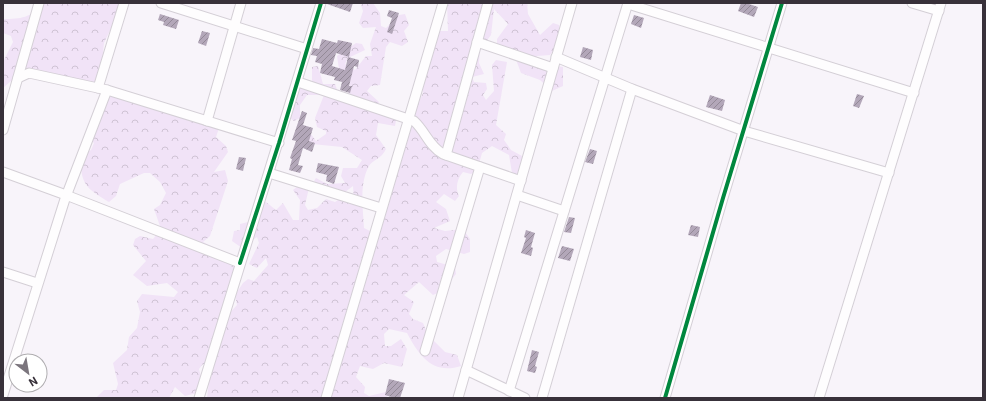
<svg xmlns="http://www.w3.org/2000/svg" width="986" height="401" font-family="Roboto,sans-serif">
<defs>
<pattern id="forest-crowns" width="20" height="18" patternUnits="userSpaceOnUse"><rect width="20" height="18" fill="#f1e3f7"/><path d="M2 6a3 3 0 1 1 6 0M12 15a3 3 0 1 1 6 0" fill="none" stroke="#cfc3d4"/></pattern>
<pattern id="building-hatch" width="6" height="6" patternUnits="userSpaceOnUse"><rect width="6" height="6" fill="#b3a7b9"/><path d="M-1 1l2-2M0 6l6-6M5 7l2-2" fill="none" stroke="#938997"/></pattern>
</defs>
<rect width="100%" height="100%" fill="#f8f4fa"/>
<g fill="url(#forest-crowns)">
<path d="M42,3h81l-19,40 -2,19 -9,24 -66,-14 -16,9 -8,7v-26l10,-20 -2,-6 -8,-3v-14c18,0 28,-1 39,-16z"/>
<path d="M362,3h11l7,10 1,13 5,2 13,-13 6,-1 4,11 -5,6 4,11 -6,4 -12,-4 -4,5 -6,38 -9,1 -4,5 12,11 -2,6 15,8 4,4 -1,6 -17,-3 -2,12 10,14c-5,11 -13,10 -17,17 -10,18 -6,42 -5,62l6,3 5,-3 16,-63 32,-72 -2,-19 18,-43h9l-1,-28h80l1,11 12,21 13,-12 6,2c1,13 0,20 -9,30l-13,1 -4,6 30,5v19l-11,5 -12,-11 -19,-7 -6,-16 -18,-6v-12l11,-15 -14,-15 -3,26 -11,15 -1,13 5,11 -12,3 2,5 12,1 1,6 -4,6 3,5 8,-9 -2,-26 4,-5 11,2 -11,63 10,9 -2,6 7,10 11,6 1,18 -5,3 -6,-4 -3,-18 -17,-9 -10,7 -5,18 -6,3 -8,-2c-6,7 -8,16 -4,24l-4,5 -11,-7 -8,8 10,7 4,12 -16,7 11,3 18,-2 7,10v13l-6,2 -18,-5 -10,7 1,6 18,5 1,7 -4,5 -5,-3 -6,3 -1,13 -7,3 -14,-13 -15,13 10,7 -5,12 4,5 10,4 5,12 17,17 12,3 4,11c-28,9 -42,-10 -54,-33l-18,-4 -5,5 1,12h6l10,-7 6,10 -5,18 -18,-4 -11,6 -13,-3 -4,11 9,10 -1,6 5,3 17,-4 2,6h-181l3,-25 -1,-6 -6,-3 -4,5 3,12 -5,12 -12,3 -10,-9 -6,11h-73l8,-8h12l2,-6 -5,-21 14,-13 2,-13 8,-9 3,-16 -3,-11 5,-7 32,3 4,-5 -11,-9 -20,3 -14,-11 13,-14 -13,-16 2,-6 5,-3 13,3 8,-10 -7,-20 6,-4 6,-12 -6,-11 -10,-9h-6l-24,11 -4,12 -7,6c-23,-14 -29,-18 -28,-46l10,-6 3,-7 -5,-4 17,-40 8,-4 106,30 -4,12 10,9 2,6 -14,20 11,-2 3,11 -18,55 -7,6 34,17 -11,58 11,-12 -2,-10 8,-12 5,-4 6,2 14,-16 -2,-7 -9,10 -8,-4 10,-21 -2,-6 -15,11 -10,-7 2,-10 6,-1v-6l12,-3 9,-9 -1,-9 6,-1 10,8 7,-7 10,17h6l1,-20 -7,-10 9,-7 7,5 -4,17 3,5 9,-2 9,-9 9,3 8,-5 6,7 5,-3 -1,-15 -8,6 -16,1 -15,-12 2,-3 11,6 18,-1 -4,-7 2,-8h14l5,-8 -20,-13 -30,-3 -4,-4 3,-6 5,7 10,-7v-3l-9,-4 -2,-9 9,-23h-17l-7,10v13l-6,3 -5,-4 11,-30 12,-2v-18l6,-1 5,18h12l4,11 6,3 4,-5 1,-18 -11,-6 -2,-13 19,-13 6,1 3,6 -17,8 -3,6 10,6 11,-14h6l-2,-12 6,-17 -13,1 -4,-5 4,-12 -2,-6z"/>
</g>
<g fill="url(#building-hatch)">
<path d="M327,3h26l-3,9 -23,-8z"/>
<path d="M741,3h5l12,4 -4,10 -16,-6z"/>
<path d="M389,10l10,3 -7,21 -5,-2 5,-14 -5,-2z"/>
<path d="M160,14l19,6 -3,9 -13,-4 1,-3 -6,-2z"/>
<path d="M634,15l10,3 -3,10 -10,-4z"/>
<path d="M202,31l8,2 -4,13 -8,-3z"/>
<path d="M322,39l15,4 1,-3 14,3 -3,14 -13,-4 -4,13 13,4 3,-13 11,3 -1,7 -4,-1 -5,20h3l-2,7 -10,-3 2,-8 -8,-2 1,-3 -15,-4 2,-9 -7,-2 2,-6 -6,-1 2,-7 6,1z"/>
<path d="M583,47l10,3 -2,10 -11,-3z"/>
<path d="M857,94l7,2 -5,12 -6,-2z"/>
<path d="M710,95l15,5 -3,11 -16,-4z"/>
<path d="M302,111l5,2 -4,12 10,3 -4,13 6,2 -3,9 -9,-4 -5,17 5,1 -3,7 -11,-3 3,-11 -2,-1 6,-17 -4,-1z"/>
<path d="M590,149l7,2 -4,13 -8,-2z"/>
<path d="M239,157l7,1 -3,13 -7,-2z"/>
<path d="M318,163l21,4 -5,17 -8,-3 1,-6 -11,-3z"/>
<path d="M569,217l6,1 -4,15 -7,-1z"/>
<path d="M691,225l9,2 -2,10 -10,-2z"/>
<path d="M526,230l9,3 -4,14 2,1 -2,8 -10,-3 5,-15 -2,-1z"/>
<path d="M562,246l12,3 -4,12 -12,-3z"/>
<path d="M532,350l7,2 -4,14 2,1 -2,6 -8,-2z"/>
<path d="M389,379l16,4 -5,15h-6l-9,-3z"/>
</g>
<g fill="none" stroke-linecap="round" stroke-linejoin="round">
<defs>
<g id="minor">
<path d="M161,3l146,46"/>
<path d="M912,3l27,8"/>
<path d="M628,4l286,89"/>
<path d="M477,42l76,26"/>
<path d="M556,57l76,32 112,42 145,42"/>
<path d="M18,78l11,-5 78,17 172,53"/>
<path d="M298,82l116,39c12,11 14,24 29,33l78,27"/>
<path d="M98,88l26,-85"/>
<path d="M207,121l34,-118"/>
<path d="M3,130l36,-127"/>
<path d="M446,155l42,-152"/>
<path d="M3,172l63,23 174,68"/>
<path d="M269,173l112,35"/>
<path d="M517,195l47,16"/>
<path d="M3,272l34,11"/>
<path d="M425,351l55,-184"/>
<path d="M466,370l59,28"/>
<path d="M509,391l119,-388"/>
<path d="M3,395l62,-196 42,-109"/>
<path d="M199,398l122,-395"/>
<path d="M326,398l117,-395"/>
<path d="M458,398l114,-395"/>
<path d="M542,398l90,-309"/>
<path d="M665,398l58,-200 59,-195"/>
<path d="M819,398l122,-395"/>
</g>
</defs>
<use href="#minor" stroke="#d4cfd6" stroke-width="11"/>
<use href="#minor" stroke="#fefdfe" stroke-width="9"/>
<defs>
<g id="cycleway">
<path d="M240,263l39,-120 42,-140"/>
<path d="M665,398l58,-200 59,-195"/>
</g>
</defs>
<use href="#cycleway" stroke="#fff" stroke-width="6"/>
<use href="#cycleway" stroke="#00873e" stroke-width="4"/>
</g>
<rect width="986" height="401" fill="none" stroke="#38313a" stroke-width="8"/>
<g transform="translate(28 373) rotate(149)"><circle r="19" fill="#ffffff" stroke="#afadb0"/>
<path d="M0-3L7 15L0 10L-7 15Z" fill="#7b757d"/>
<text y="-6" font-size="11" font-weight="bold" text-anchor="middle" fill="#38313a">N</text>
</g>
</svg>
